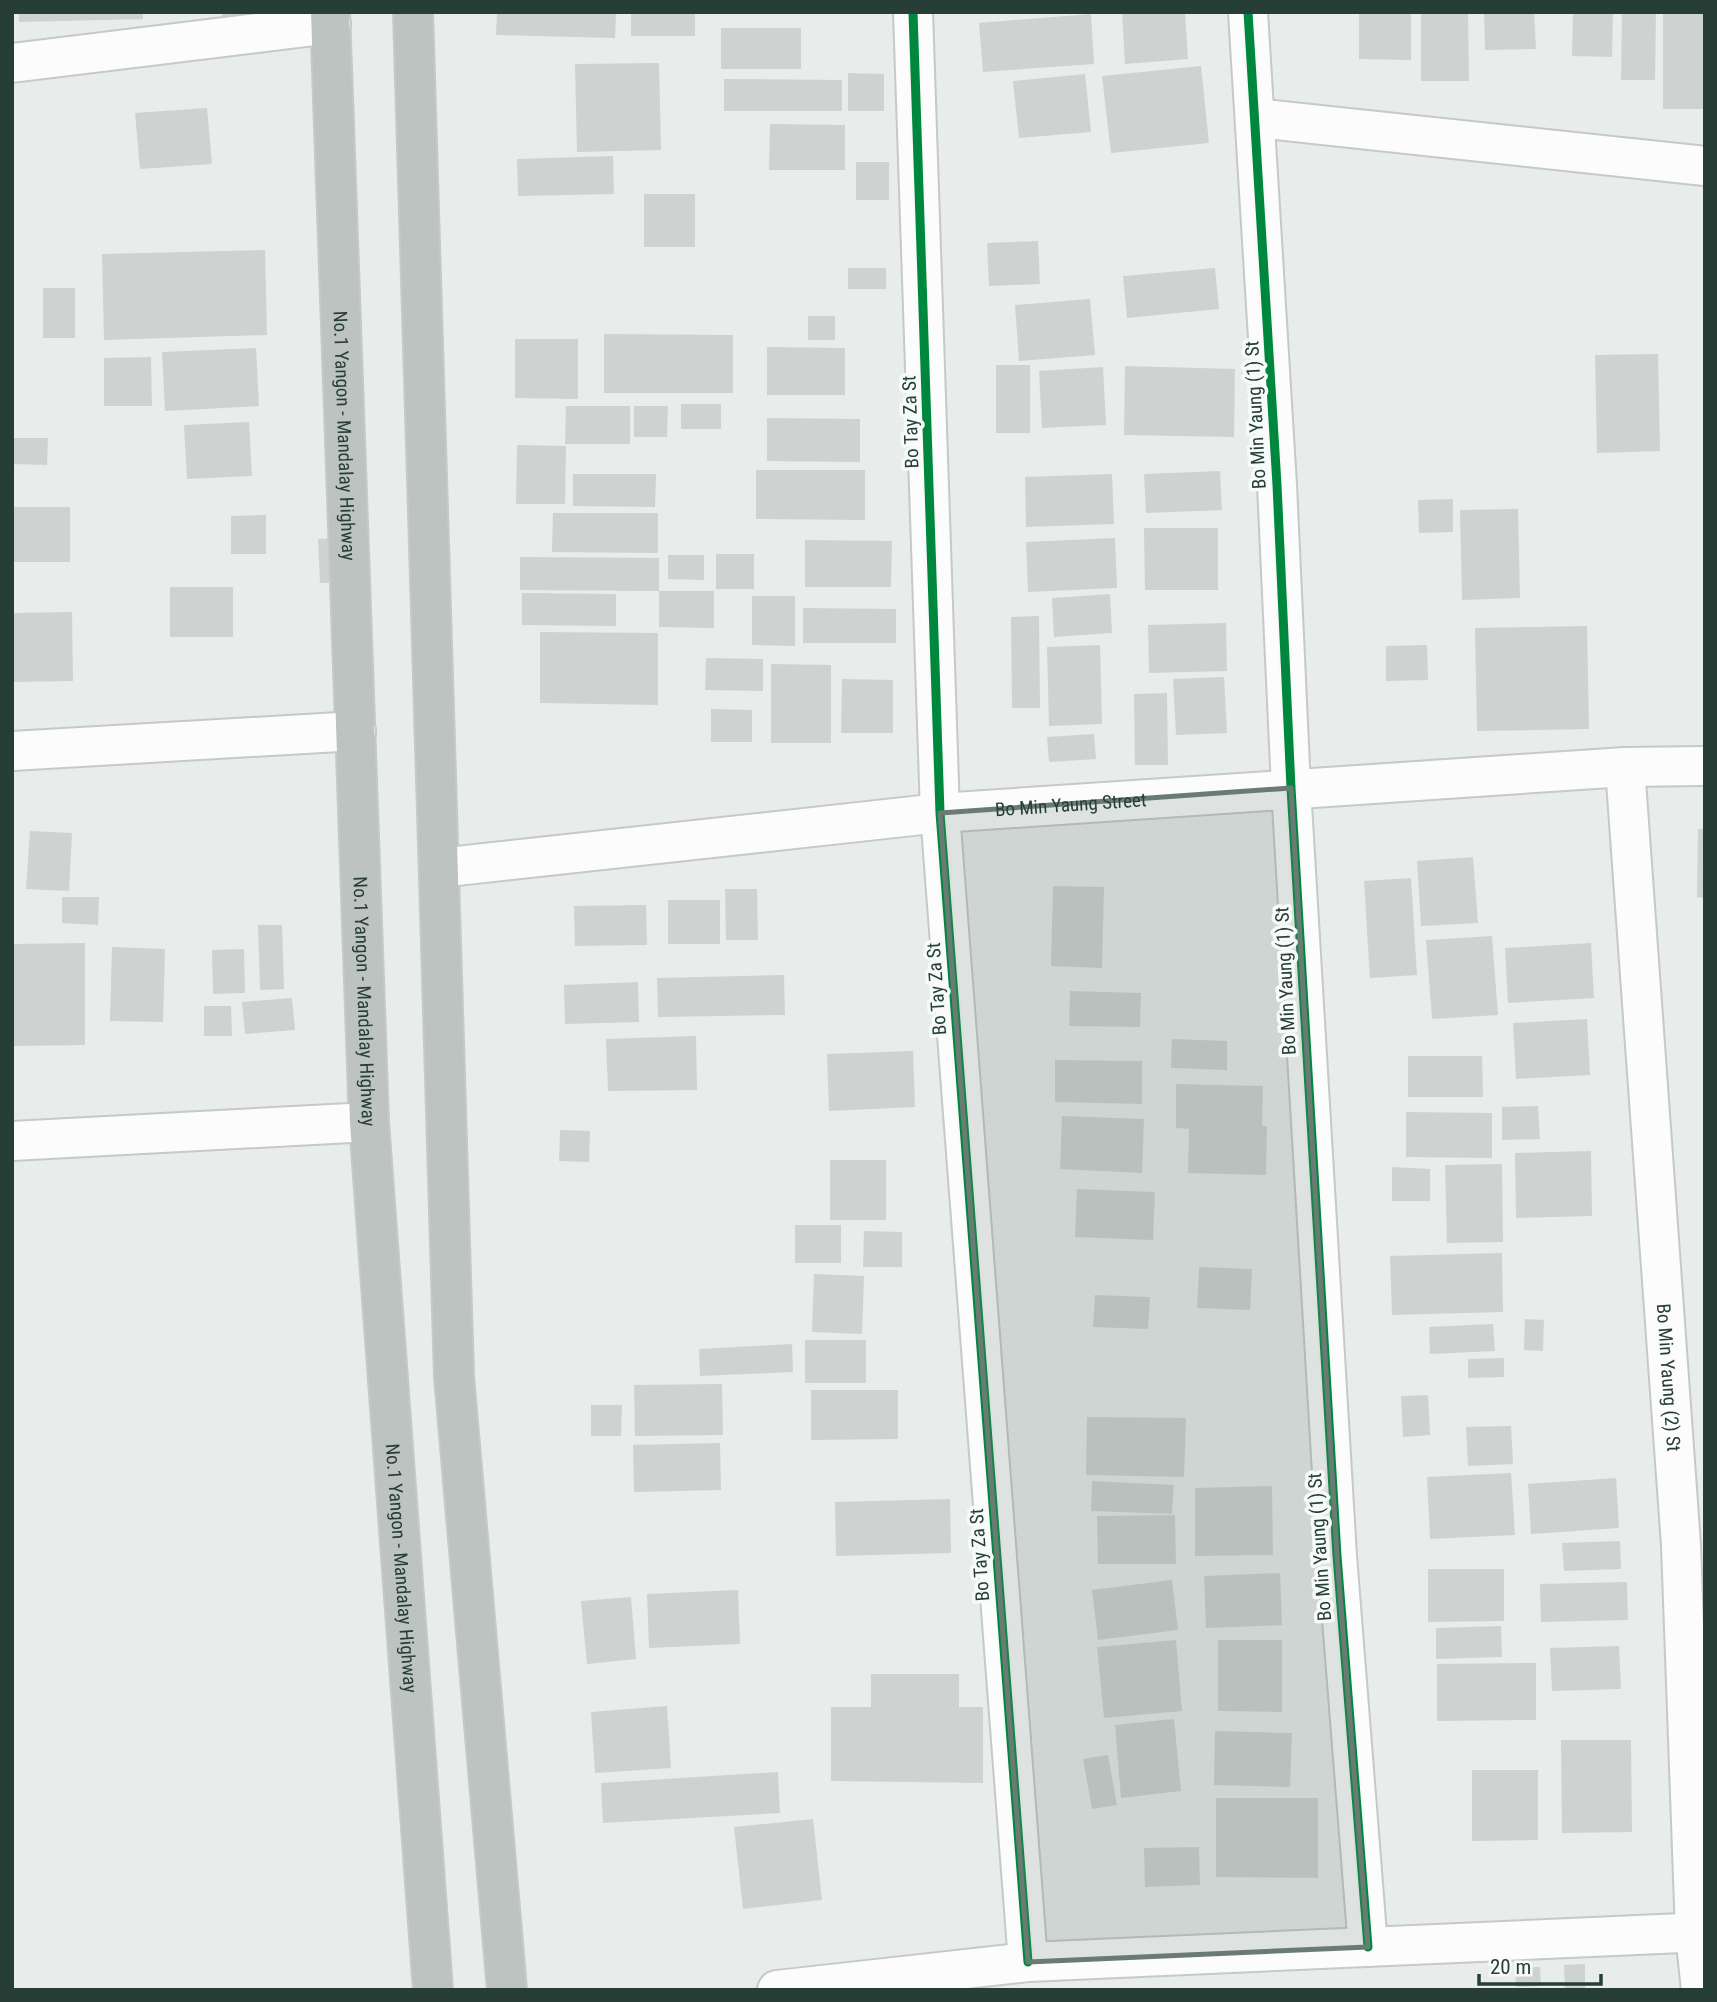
<svg xmlns="http://www.w3.org/2000/svg" width="1717" height="2002" font-family="'Roboto Condensed',sans-serif">
<rect width="100%" height="100%" fill="#e8ecea"/>
<g fill="#ced3d1">
<path d="M19,12h124v7l-124,3z"/>
<rect x="222" y="12" width="42" height="7"/>
<path d="M497,12h119l-1,26 -119,-3z"/>
<rect x="631" y="12" width="64" height="24"/>
<path d="M1122,12h63l3,47 -63,5z"/>
<path d="M1359,12h52v48l-52,-1z"/>
<path d="M1421,12h47l1,69h-48z"/>
<path d="M1484,12h50l2,37 -51,1z"/>
<path d="M1573,12h40l-1,45 -40,-1z"/>
<path d="M1622,12h34l-1,68h-34z"/>
<rect x="1663" y="12" width="40" height="97"/>
<path d="M1091,14l3,50 -111,8 -4,-49z"/>
<rect x="721" y="28" width="80" height="41"/>
<path d="M659,63l2,87 -84,2 -2,-88z"/>
<path d="M1201,66l8,77 -98,10 -9,-77z"/>
<path d="M848,73l36,1v37h-36z"/>
<path d="M1085,74l6,58 -72,6 -6,-57z"/>
<path d="M724,79l118,1v31h-118z"/>
<path d="M207,108l5,56 -72,5 -5,-56z"/>
<path d="M770,124l75,1v45h-76z"/>
<path d="M613,156l1,38 -96,2 -1,-37z"/>
<rect x="856" y="162" width="33" height="38"/>
<rect x="644" y="194" width="51" height="53"/>
<path d="M1038,241l2,43 -51,2 -2,-43z"/>
<path d="M265,250l2,85 -163,5 -2,-86z"/>
<rect x="848" y="268" width="38" height="21"/>
<path d="M1215,268l4,41 -92,9 -4,-42z"/>
<rect x="43" y="288" width="32" height="50"/>
<path d="M1090,299l5,56 -76,6 -4,-56z"/>
<rect x="808" y="316" width="27" height="24"/>
<path d="M604,334l129,1v58h-129z"/>
<path d="M515,339h63v60l-63,-1z"/>
<path d="M767,347l78,1v47h-78z"/>
<path d="M256,348l3,58 -94,5 -3,-59z"/>
<path d="M1658,354l2,97 -63,2 -2,-98z"/>
<path d="M151,357l1,49h-48v-48z"/>
<rect x="996" y="365" width="34" height="68"/>
<path d="M1125,366l110,3 -1,68 -110,-2z"/>
<path d="M1103,367l3,58 -64,3 -3,-57z"/>
<rect x="681" y="404" width="40" height="25"/>
<path d="M566,406h64v38h-65z"/>
<path d="M634,406h34l-1,31h-33z"/>
<path d="M767,418l93,1v43l-93,-1z"/>
<path d="M249,422l3,54 -65,3 -3,-54z"/>
<path d="M12,438h36l-1,27 -35,-1z"/>
<path d="M517,445l49,1 -1,58h-49z"/>
<path d="M756,470h109v50l-109,-1z"/>
<path d="M1220,471l2,39 -76,3 -2,-39z"/>
<path d="M573,474h83l-1,33 -82,-1z"/>
<path d="M1112,474l2,50 -88,3 -1,-50z"/>
<path d="M1453,499v33l-34,1 -1,-33z"/>
<rect x="12" y="507" width="58" height="55"/>
<path d="M1518,509l2,89 -58,2 -2,-90z"/>
<path d="M553,513h105v40l-106,-1z"/>
<path d="M266,515v39h-35v-38z"/>
<path d="M1144,528h74v62h-73z"/>
<path d="M339,538l2,44 -21,1 -2,-44z"/>
<path d="M1115,538l2,50 -89,4 -2,-50z"/>
<path d="M805,540l87,1 -1,46h-86z"/>
<rect x="716" y="554" width="38" height="35"/>
<path d="M668,555h36v25l-36,-1z"/>
<path d="M520,557l139,1v33h55v37l-55,-1v-36l-139,-1z"/>
<rect x="170" y="587" width="63" height="50"/>
<path d="M522,593l94,1v32l-94,-1z"/>
<path d="M1110,594l2,39 -58,4 -2,-39z"/>
<path d="M752,596h43v50l-43,-1z"/>
<path d="M803,608l93,1v34h-93z"/>
<path d="M72,612l1,69 -61,1v-69z"/>
<path d="M1039,616l1,92h-28l-1,-91z"/>
<path d="M1226,623l1,48 -78,2 -1,-48z"/>
<path d="M1587,626l2,103 -112,2 -2,-103z"/>
<path d="M540,632l118,1v72l-118,-2z"/>
<path d="M1100,645l2,79 -53,2 -2,-79z"/>
<path d="M1427,645l1,35 -42,1v-35z"/>
<path d="M706,658l57,1v32l-58,-1z"/>
<path d="M771,664l60,1v78h-60z"/>
<path d="M1224,677l3,56 -51,2 -3,-56z"/>
<path d="M842,679l51,1v53h-52z"/>
<path d="M1167,693l1,72h-33l-1,-71z"/>
<path d="M711,709l41,1v32h-41z"/>
<path d="M1094,734l2,25 -47,3 -2,-25z"/>
<path d="M1698,829h7v69l-8,-1z"/>
<path d="M30,831l42,2 -3,58 -43,-2z"/>
<path d="M1473,857l5,66 -57,3 -4,-65z"/>
<path d="M1411,878l6,97 -47,3 -6,-97z"/>
<path d="M1053,886l51,1 -2,81 -51,-2z"/>
<path d="M725,889h32l1,51h-32z"/>
<path d="M62,897h37l-1,28 -36,-2z"/>
<rect x="668" y="900" width="52" height="44"/>
<path d="M646,905l1,40 -72,1 -1,-40z"/>
<path d="M258,925h24l2,64 -24,1z"/>
<path d="M1492,936l6,79 -66,4 -6,-79z"/>
<path d="M85,943v102l-73,1v-102z"/>
<path d="M1591,943l3,55 -86,5 -3,-55z"/>
<path d="M112,947l53,2 -2,73 -53,-1z"/>
<path d="M244,949l1,44 -32,1 -1,-44z"/>
<path d="M784,975l1,40 -127,2 -1,-39z"/>
<path d="M638,982l1,40 -74,2 -1,-39z"/>
<path d="M1070,991l71,2 -1,34 -71,-1z"/>
<path d="M292,998l3,32 -50,4 -3,-32z"/>
<path d="M204,1006h27l1,30h-28z"/>
<path d="M1587,1019l3,56 -74,4 -3,-56z"/>
<path d="M696,1036l1,54 -89,1 -2,-52z"/>
<path d="M1172,1039l55,2v29l-56,-2z"/>
<path d="M913,1051l2,56 -86,4 -2,-57z"/>
<path d="M1408,1056h74l1,41h-75z"/>
<path d="M1055,1060l87,1v43l-87,-2z"/>
<path d="M1176,1084l87,2 -1,40h5l-1,49 -78,-2 1,-44 -13,-1z"/>
<path d="M1538,1106l2,33 -38,1v-33z"/>
<path d="M1406,1112l86,1v45l-86,-1z"/>
<path d="M1062,1116l82,3 -2,54 -82,-4z"/>
<path d="M560,1130l30,1 -1,31 -30,-1z"/>
<path d="M1591,1151l1,65 -76,2 -1,-65z"/>
<rect x="830" y="1160" width="56" height="60"/>
<path d="M1502,1164l1,78 -56,1 -2,-78z"/>
<path d="M1392,1167l38,2v32h-38z"/>
<path d="M1077,1189l78,3 -2,48 -78,-3z"/>
<rect x="795" y="1225" width="46" height="38"/>
<path d="M864,1231l38,1v35h-39z"/>
<path d="M1502,1253l1,59 -111,3 -2,-59z"/>
<path d="M1199,1267l53,2 -2,41 -53,-2z"/>
<path d="M814,1274l50,2 -2,58 -50,-2z"/>
<path d="M1095,1295l55,2 -2,32 -55,-2z"/>
<path d="M1525,1319l19,1 -1,31 -19,-1z"/>
<path d="M1493,1324l2,27 -65,3 -1,-27z"/>
<rect x="805" y="1340" width="61" height="43"/>
<path d="M792,1344l1,28 -93,4 -1,-27z"/>
<path d="M1504,1358v19l-36,1v-19z"/>
<path d="M722,1384l1,51 -88,1 -1,-51z"/>
<path d="M811,1390h87v49l-87,1z"/>
<path d="M1428,1395l2,40 -27,2 -2,-41z"/>
<path d="M591,1405h31l-1,31h-30z"/>
<path d="M1087,1417l99,1 -2,59 -98,-2z"/>
<path d="M1511,1426l2,38 -45,2 -2,-39z"/>
<path d="M720,1443l1,47 -87,2 -1,-47z"/>
<path d="M1511,1473l4,62 -85,4 -3,-62z"/>
<path d="M1616,1478l3,50 -88,6 -3,-50z"/>
<path d="M1092,1481l82,4 -2,29 -81,-3z"/>
<path d="M1272,1486l1,69 -78,1v-68z"/>
<path d="M950,1499l1,54 -115,3 -1,-54z"/>
<path d="M1175,1515l1,49h-78l-1,-48z"/>
<path d="M1620,1541l1,28 -57,2 -2,-28z"/>
<path d="M1428,1569h76v52l-76,1z"/>
<path d="M1280,1573l2,52 -76,3 -2,-52z"/>
<path d="M1172,1580l6,50 -80,10 -6,-50z"/>
<path d="M1627,1582l1,38 -87,2 -1,-38z"/>
<path d="M738,1590l2,54 -91,4 -2,-54z"/>
<path d="M631,1597l5,62 -49,5 -6,-63z"/>
<path d="M1501,1626l1,31 -66,2v-31z"/>
<path d="M1176,1640l6,71 -78,7 -7,-71z"/>
<path d="M1218,1640h64v72l-64,-1z"/>
<path d="M1619,1646l2,43 -69,2 -2,-43z"/>
<path d="M1536,1663v57l-99,1v-57z"/>
<path d="M871,1674h88v33h24v76l-152,-2v-74h40z"/>
<path d="M667,1706l4,62 -76,5 -4,-61z"/>
<path d="M1174,1719l7,72 -60,7 -6,-73z"/>
<path d="M1215,1731l77,2 -2,54 -76,-2z"/>
<path d="M1561,1740h70l1,92 -70,1z"/>
<path d="M1108,1755l9,50 -25,4 -9,-50z"/>
<path d="M1472,1770h66v70l-66,1z"/>
<path d="M778,1772l2,41 -177,10 -2,-40z"/>
<path d="M1216,1798h102v80l-102,-1z"/>
<path d="M813,1819l9,81 -79,9 -9,-82z"/>
<path d="M1199,1847l1,38 -55,2 -1,-39z"/>
<path d="M1585,1964v26h-20l-1,-25z"/>
<path d="M1540,1967l1,19 -25,1 -1,-19z"/>
</g>
<g fill="none" stroke-linecap="round" stroke-linejoin="round">
<defs>
<g id="minor">
<path d="M913,12l27,801 88,1149"/>
<path d="M1248,12l29,473 14,303 46,768 31,391"/>
<path d="M12,63l319,-39"/>
<path d="M1256,118l449,48"/>
<path d="M12,751l344,-20"/>
<path id="s1" d="M1625,767l56,778 14,388 6,57"/>
<path id="s2" d="M439,868l501,-55 685,-46 80,-1"/>
<path d="M12,1141l357,-19"/>
<path d="M777,1990l251,-28 677,-30"/>
</g>
<g id="highway">
<path id="s3" d="M330,12l39,1110 64,868"/>
<path d="M413,12l41,1364 53,614"/>
</g>
</defs>
<use href="#minor" stroke="#c5c9c7" stroke-width="42"/>
<use href="#highway" stroke="#c3cac8" stroke-width="42"/>
<use href="#minor" stroke="#fcfcfc" stroke-width="38"/>
<use href="#highway" stroke="#bdc3c1" stroke-width="38"/>
<defs>
<g id="cycleway">
<path d="M913,12l27,801 88,1149"/>
<path d="M1248,12l29,473 14,303 46,768 31,391"/>
</g>
</defs>
<use href="#cycleway" stroke="#f6faf8" stroke-width="13"/>
<use href="#cycleway" stroke="#00873e" stroke-width="9"/>
</g>
<path fill="#6a7b75" fill-opacity="0.2" stroke="#6a7b75" stroke-width="5" stroke-linejoin="round" d="M1291,788l46,768 31,391 -340,15 -88,-1149z"/>
<g text-anchor="middle" stroke-width="7" stroke-linejoin="round" paint-order="stroke">
<g font-size="19" fill="#263e36" stroke="#f6faf8">
<text transform="translate(1255 415) rotate(-93)" y="7">Bo Min Yaung (1) St</text>
<text transform="translate(910 422) rotate(-92)" y="7">Bo Tay Za St</text>
<text dy="7" stroke="none"><textPath href="#s3" startOffset="424">No.1 Yangon - Mandalay Highway</textPath></text>
<text dy="7" stroke="none"><textPath href="#s2" startOffset="635">Bo Min Yaung Street</textPath></text>
<text transform="translate(1285 981) rotate(-93)" y="7">Bo Min Yaung (1) St</text>
<text transform="translate(936 989) rotate(-94)" y="7">Bo Tay Za St</text>
<text dy="7" stroke="none"><textPath href="#s3" startOffset="990">No.1 Yangon - Mandalay Highway</textPath></text>
<text dy="7" stroke="none"><textPath href="#s1" startOffset="612">Bo Min Yaung (2) St</textPath></text>
<text transform="translate(1319 1547) rotate(-94)" y="7">Bo Min Yaung (1) St</text>
<text transform="translate(979 1555) rotate(-94)" y="7">Bo Tay Za St</text>
<text dy="7" stroke="none"><textPath href="#s3" startOffset="1558">No.1 Yangon - Mandalay Highway</textPath></text>
</g>
</g>
<rect width="1717" height="2002" fill="none" stroke="#263e36" stroke-width="28"/>
<path d="M1479 1974v10h122v-10" fill="none" stroke="#263e36" stroke-width="3.5"/>
<text x="1490" y="1974" font-size="21" fill="#263e36" stroke="#f6faf8" stroke-width="5" paint-order="stroke">20 m</text>
</svg>
